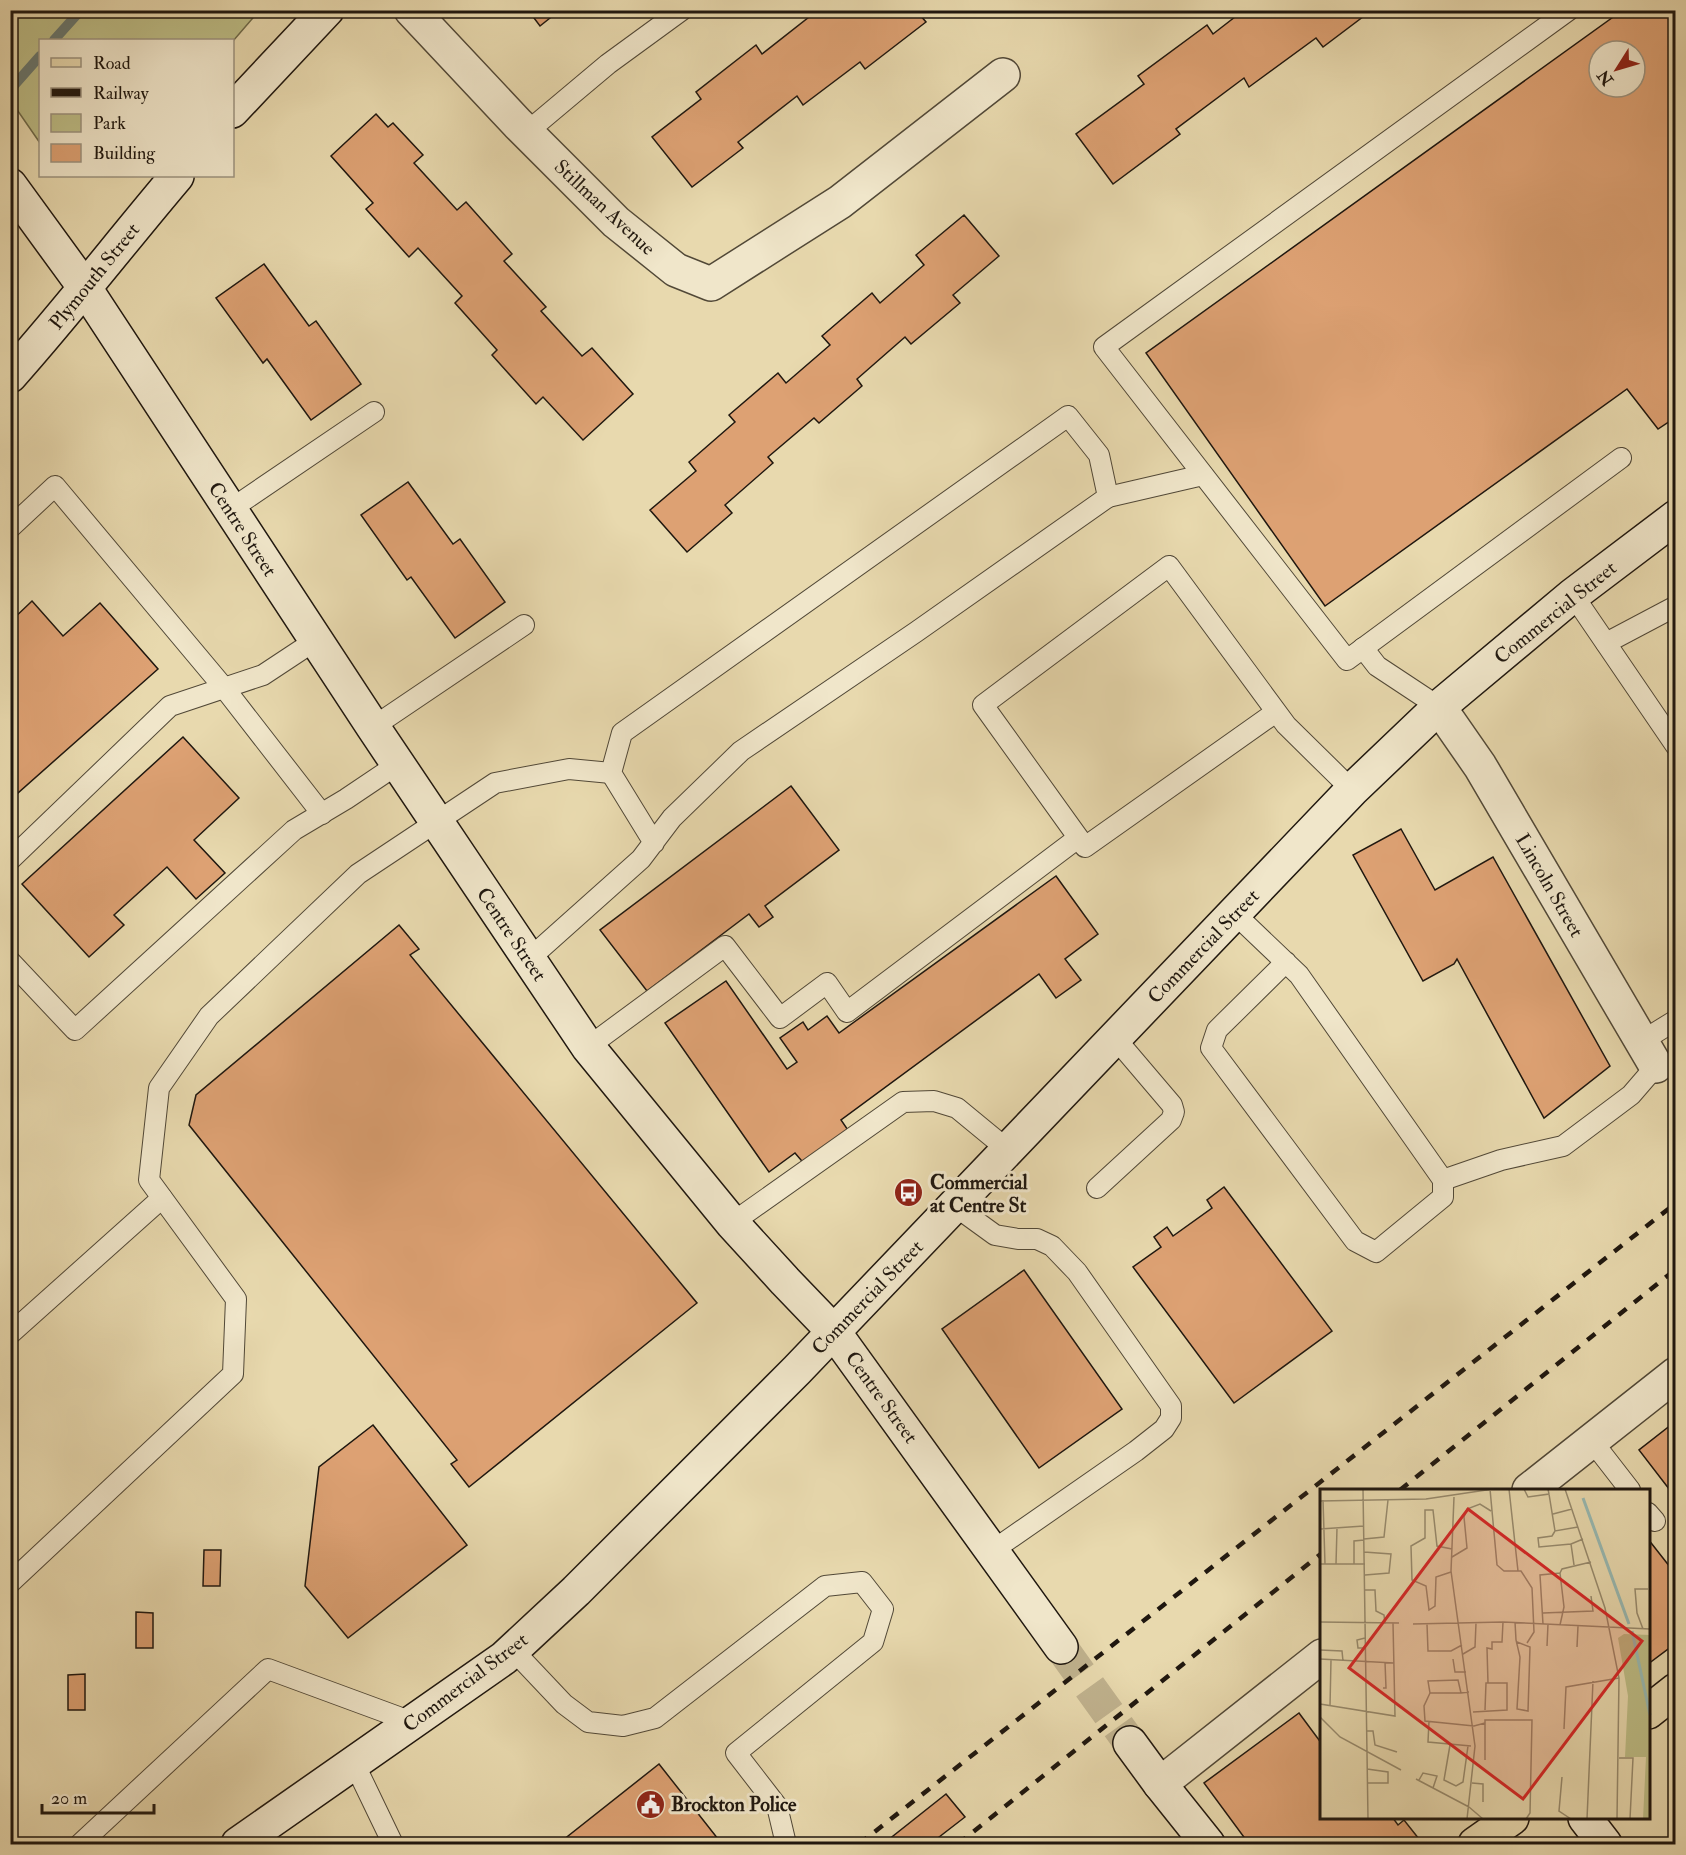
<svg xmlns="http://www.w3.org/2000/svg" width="1686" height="1855" font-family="'IM FELL Double Pica',serif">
<rect width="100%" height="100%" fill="#e8d9ae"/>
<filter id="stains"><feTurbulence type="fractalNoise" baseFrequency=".00333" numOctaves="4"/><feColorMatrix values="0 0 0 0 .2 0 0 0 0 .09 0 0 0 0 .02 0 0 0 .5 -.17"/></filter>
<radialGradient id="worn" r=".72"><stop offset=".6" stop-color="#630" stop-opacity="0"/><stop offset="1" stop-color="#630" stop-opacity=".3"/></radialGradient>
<path fill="#bdbd86" stroke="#6e6a4a" stroke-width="1.5" d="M10,11l1,-1 248,1 -26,30 -193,-1v103l-29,-42z"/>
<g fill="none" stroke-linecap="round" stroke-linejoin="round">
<g stroke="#687871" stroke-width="10">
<path d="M54,40l27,-30"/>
<path d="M10,90l30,-34"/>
</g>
</g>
<g fill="#dda173" stroke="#1f170f" stroke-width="1.5" fill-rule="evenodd">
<path d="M528,10h32l-20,16z"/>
<path d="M818,10h4l4,7 8,-7h92l-6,5 6,7 -61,47 -5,-7 -57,43 -6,-9 -59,46 5,6 -51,39 -40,-50 49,-38 -5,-7 60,-47 6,9z"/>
<path d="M1244,10h128l-49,37 -7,-9 -67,49 -5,-9 -68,51 4,5 -67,50 -37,-50 68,-50 -6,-8 69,-51 6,9z"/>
<path d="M1623,10h53v407l-18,12 -31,-40 -302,217 -179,-253zM1599,51h36v36h-36z"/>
<path d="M376,114l12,13 5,-4 30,32 -9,8 43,47 9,-8 46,52 -8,7 42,46 -5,4 41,45 10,-8 41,46 -50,46 -40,-43 -7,7 -44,-49 5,-5 -42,-47 7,-7 -44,-48 -9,9 -43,-48 7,-6 -42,-47z"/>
<path d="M964,215l35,41 -46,39 7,8 -49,41 -6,-7 -48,42 5,7 -43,37 -5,-5 -46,39 5,6 -48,42 7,8 -45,39 -37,-42 46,-39 -7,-9 46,-40 -6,-7 49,-42 8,10 44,-38 -8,-9 50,-43 8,10 44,-38 -8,-10z"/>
<path d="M264,264l45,62 7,-5 45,63 -50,36 -44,-61 -4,4 -47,-65z"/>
<path d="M408,482l45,62 7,-5 45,63 -50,36 -44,-61 -4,3 -46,-65z"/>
<path d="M32,601l31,35 37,-33 58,66 -148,131v-178z"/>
<path d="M183,737l56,61 -45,42 31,33 -29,26 -29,-32 -53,48 10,10 -35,32 -67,-73z"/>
<path d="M791,786l48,64 -74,56 8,11 -14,10 -10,-13 -102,77 -47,-61z"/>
<path d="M1401,829l34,61 58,-33 117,209 -66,52 -87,-159 -3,5 -31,17 -70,-126z"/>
<path d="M1056,876l42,58 -33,25 16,21 -25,18 -17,-24 -198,146 9,13 -43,34 -12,-14 -26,19 -104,-149 61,-42 61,88 10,-7 -17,-24 23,-16 5,8 19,-14 12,17z"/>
<path d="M399,925l20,24 -9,6 287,348 -228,184 -18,-23 6,-4 -268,-335 7,-30z"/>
<path d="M1224,1187l108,144 -98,72 -101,-136 28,-20 -7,-10 13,-10 6,9 39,-28 -5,-8z"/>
<path d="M1024,1270l98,139 -83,59 -97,-139z"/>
<path d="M1676,1421v77l-37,-48z"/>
<path d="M373,1425l94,120 -119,93 -43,-52 14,-119z"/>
<path d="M1648,1539l22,28 6,-4v80l-28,21z"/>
<path d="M204,1550h17l-1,36h-17z"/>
<path d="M136,1612l17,1v35h-17z"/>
<path d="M85,1674v36h-17v-35z"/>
<path d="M1299,1713l23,31v74h71l5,7 6,-5 19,24h-174l-45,-61z"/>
<path d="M659,1764l63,80h-164z"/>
<path d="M946,1794l19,23 -35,27h-47z"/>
</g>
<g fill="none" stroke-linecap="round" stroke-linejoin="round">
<path stroke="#c0b28e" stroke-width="33" stroke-dasharray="33 16" stroke-linecap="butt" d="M1061,1647l69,96"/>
<defs>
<g id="lane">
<path d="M1569,10l-465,337 243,313 274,-202"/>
<path d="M527,132l81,-68 74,-54"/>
<path d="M1108,497l95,-22"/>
<path d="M231,509l143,-97"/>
<path d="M10,528l45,-42 170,203 97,125"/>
<path d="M1573,595l103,151"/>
<path d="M1606,643l70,-37"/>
<path d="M1363,648l14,18 62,41"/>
<path d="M1276,712l-191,135 -102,-142 186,-139 117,159 66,65"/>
<path d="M373,727l151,-102"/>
<path d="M10,860l160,-154 93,-31 53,-35"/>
<path d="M1234,913l65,62 144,205v17l-67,55 -21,-11 -144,-193 6,-18 69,-68"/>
<path d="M529,959l112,-100 31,-41 69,-67 175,-119 192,-135 -9,-42 -31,-39 -446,317 -11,40 43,70"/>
<path d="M10,961l65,69 219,-200 52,-31 52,-35"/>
<path d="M1642,1041l34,-21"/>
<path d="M588,1047l137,-101 55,72 47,-35 20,29 231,-174"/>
<path d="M1443,1180l58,-20 62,-14 68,-51 25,-29"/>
<path d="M1097,1188l74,-68 3,-8 -2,-7 -57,-67"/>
<path d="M955,1206l40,29 23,4h19l15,7 25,26 94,134v12l-7,11 -28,22 -144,100"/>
<path d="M732,1223l171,-121 31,-1 23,7 51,42"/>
<path d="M10,1334l152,-136"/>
<path d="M1592,1441l38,49"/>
<path d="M1648,1513l7,8"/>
<path d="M10,1583l223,-209 3,-75 -87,-119 10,-92 50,-72 149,-142 137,-91 74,-14 42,4"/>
<path d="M512,1649l52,55 24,18 35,4 32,-8 170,-132 37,-4 21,27 -10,33 -137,111 41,53 9,38"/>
<path d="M354,1763l39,81"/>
<path d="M80,1844l188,-175 144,53"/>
</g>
<g id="street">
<path d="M411,10l107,114 98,98 60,48 35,14 129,-82 163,-127"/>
<path d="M1439,707l41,59 176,300"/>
<path d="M1529,1490l147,-116"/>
<path d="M1160,1784l162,-128"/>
</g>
<g id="secondary">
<path d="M232,111l95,-101"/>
<path d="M10,185l75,103 288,439 215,320 144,176 53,58 49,51 227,315"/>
<path d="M10,376c58,-65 111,-134 167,-200"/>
<path d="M1130,1743l30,41 48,60"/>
<path d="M1585,1818l20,26"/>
<path d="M238,1844l266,-186 72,-67 221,-221 555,-580 87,-83 134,-112 103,-78"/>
</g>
<g id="primary">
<path d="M1648,1712l28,-22"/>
<path d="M1475,1844l37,-26"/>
</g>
</defs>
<use href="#lane" stroke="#514837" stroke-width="22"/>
<use href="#street" stroke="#514837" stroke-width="36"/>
<use href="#secondary" stroke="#1f170f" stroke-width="36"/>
<use href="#primary" stroke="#1f170f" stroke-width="36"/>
<use href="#lane" stroke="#f0e6ca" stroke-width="20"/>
<use href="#street" stroke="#f0e6ca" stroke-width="33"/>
<use href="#secondary" stroke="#f0e6ca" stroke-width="33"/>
<use href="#primary" stroke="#e8d9ae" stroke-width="33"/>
<g stroke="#1f170f" stroke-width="4.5" stroke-dasharray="10 10" stroke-linecap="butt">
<path d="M1400,1490l276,-221"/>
<path d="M859,1844l817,-641"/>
<path d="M958,1844l364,-291"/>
</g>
</g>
<defs>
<symbol id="bus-disc" viewBox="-11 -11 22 22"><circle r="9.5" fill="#8f2418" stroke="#f0e6ca"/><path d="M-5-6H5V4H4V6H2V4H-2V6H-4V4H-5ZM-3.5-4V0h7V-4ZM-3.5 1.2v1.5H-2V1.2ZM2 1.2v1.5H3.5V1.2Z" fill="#fff"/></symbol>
<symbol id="civic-disc" viewBox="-11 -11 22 22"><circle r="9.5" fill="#8f2418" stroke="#f0e6ca"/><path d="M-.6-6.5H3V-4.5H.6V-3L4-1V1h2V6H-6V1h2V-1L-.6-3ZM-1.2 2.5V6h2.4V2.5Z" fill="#fff"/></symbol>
</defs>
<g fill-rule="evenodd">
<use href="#bus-disc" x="892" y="1176" width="33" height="33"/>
<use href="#civic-disc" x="634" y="1788" width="33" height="33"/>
</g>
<g text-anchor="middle" stroke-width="6" stroke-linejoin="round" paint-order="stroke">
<g font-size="20" fill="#1f170f" stroke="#f0e6ca">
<text transform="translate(605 207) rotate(43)" y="7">Stillman Avenue</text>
<text transform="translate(94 276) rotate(-51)" y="7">Plymouth Street</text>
<text transform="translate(243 529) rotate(57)" y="7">Centre Street</text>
<text transform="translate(1555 612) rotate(-39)" y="7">Commercial Street</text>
<text transform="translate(1550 885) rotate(60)" y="7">Lincoln Street</text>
<text transform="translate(512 934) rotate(56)" y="7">Centre Street</text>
<text transform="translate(1203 946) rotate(-46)" y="7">Commercial Street</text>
<text transform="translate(867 1297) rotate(-46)" y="7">Commercial Street</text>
<text transform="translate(882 1397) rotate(54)" y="7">Centre Street</text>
<text transform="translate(465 1682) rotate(-37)" y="7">Commercial Street</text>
</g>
<g font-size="20" font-weight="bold" fill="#1f170f" stroke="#f0e6ca" text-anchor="start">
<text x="930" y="1189">Commercial<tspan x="930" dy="23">at Centre St</tspan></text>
<text x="671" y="1811">Brockton Police</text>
</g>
</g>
<g transform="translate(1320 1489)">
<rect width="330" height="330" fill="#e8d9ae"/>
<path d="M304,145l26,1v184h-7l3,-62h-21l3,-61 -10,-58z" fill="#bdbd86"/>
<path fill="none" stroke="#98b9b2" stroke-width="3" d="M263,9l46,126M312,142l18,84"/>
<path fill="none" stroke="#988b6e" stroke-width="1.5" d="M43,0l5,330M170,0l7,76 7,6h17l11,17 2,44 -7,11M189,0l9,82M204,0l4,8 21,-3 -1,-5M245,0l40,119 14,70 -2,141M229,5l6,37 23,-4M134,8l-3,74 24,175 -8,73M3,11l2,64M0,12l106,-2 67,-10M233,25l19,-5M0,40l44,-3M235,42l-3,5 -14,2 1,9 32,-3M44,50l20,-2 4,-37M44,63l27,2 -2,19 -24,2M132,68l15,-9 -3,-31 3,-8 13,-5 11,7M0,75h45M16,75l1,-36M34,75v-23l10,-1M254,76l-3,-21 12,-5M131,83l-15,5 -1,29 -6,4 -3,-24 -14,-6 -1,-34 14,-8v-28h8l4,36 15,3M240,84l2,-4 29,-7M45,101h10l1,21 8,4 1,9M223,124l50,-2 -2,-15M0,133l79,1M195,133l1,18 4,17 -3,52 11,2 2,-64 -13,-5M93,135l90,-2 147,7M107,135l1,27h23l11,-6M223,135l-3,-49 20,-2 4,34 -4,18M323,140l-6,-16 -2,-24h13M227,157l1,-22M257,158l1,-21M45,159h-7l-1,-8 8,-2M0,161l22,1 1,10M143,165l12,-7 1,-24M0,170l74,4M133,170l2,13h11M168,194l-1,-35 5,1v-7h10l1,-20M63,199h3l-1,-26M110,204l-6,13 1,15 49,5 11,-3M141,204l-3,-13 -30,1 2,12h31l8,-1M0,215l75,12 -2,-93M10,217l1,-46M153,223l34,-2v-27h-21l-1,27M0,228l20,20 61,33M109,232l-1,21 43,4M244,240l2,-42 53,-9M46,242h7l2,14 22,7M130,256l-6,35 12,6 7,-4 5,-36M299,269h14l-3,61M165,271v-40h47l-2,93 -4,6M47,280l21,3v11h-21M242,288l-3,34 12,8M96,290l53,28M99,291l4,-7 14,3 -4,12M152,294l11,1v18M149,318l14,12M267,330l6,-138"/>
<path fill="#d62828" fill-opacity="0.15" stroke="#d62828" stroke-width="3" d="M148,20l174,132 -119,158 -174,-131z"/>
<rect width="330" height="330" fill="none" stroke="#1f170f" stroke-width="3"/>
</g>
<rect width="1686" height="1855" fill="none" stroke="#e8d9ae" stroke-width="36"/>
<rect x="12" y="12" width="1662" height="1831" fill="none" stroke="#1f170f" stroke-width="3"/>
<rect x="18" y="18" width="1650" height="1819" fill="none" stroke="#1f170f" stroke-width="1.5"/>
<rect x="39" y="39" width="195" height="138" fill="#f0e6ca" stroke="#9c937f" stroke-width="1.5"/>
<rect x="51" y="58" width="30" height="9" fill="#e8d9ae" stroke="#9c937f" stroke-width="1.5"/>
<text x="93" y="69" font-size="18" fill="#1f170f">Road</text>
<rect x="51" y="88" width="30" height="9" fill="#1f170f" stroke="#9c937f" stroke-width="1.5"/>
<text x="93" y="99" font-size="18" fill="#1f170f">Railway</text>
<rect x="51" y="114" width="30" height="18" fill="#bdbd86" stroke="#9c937f" stroke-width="1.5"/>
<text x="93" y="129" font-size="18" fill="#1f170f">Park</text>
<rect x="51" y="144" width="30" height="18" fill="#dda173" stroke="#9c937f" stroke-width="1.5"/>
<text x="93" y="159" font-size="18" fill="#1f170f">Building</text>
<g transform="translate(1617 69) rotate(233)"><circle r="28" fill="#f0e6ca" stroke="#9c937f" stroke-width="1.5"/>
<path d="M0-4.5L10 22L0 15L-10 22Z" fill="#8f2418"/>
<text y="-9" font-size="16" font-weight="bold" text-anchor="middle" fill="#1f170f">N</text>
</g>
<path d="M42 1804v9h112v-9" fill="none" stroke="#1f170f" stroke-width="3"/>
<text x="51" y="1804" font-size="18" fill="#1f170f" stroke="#f0e6ca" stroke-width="4.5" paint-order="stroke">20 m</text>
<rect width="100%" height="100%" filter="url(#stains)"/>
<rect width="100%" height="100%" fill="url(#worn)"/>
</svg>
